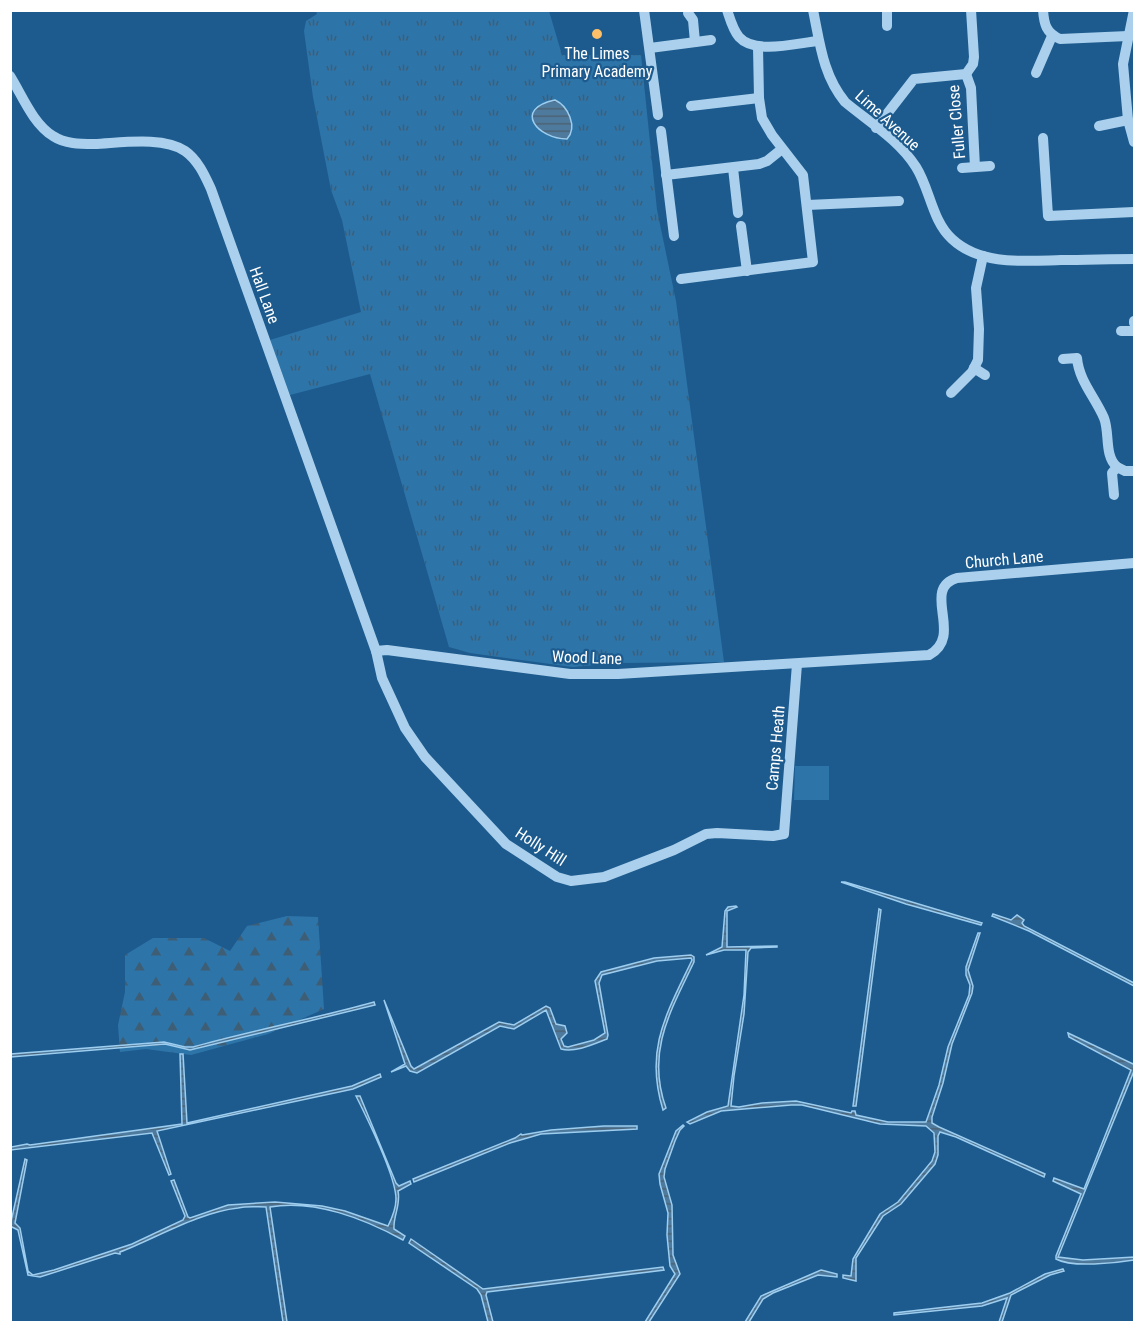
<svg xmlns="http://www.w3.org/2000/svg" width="1145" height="1333" font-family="'Roboto Condensed',sans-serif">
<defs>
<pattern id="grass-tufts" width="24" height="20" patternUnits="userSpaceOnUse" patternTransform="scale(1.5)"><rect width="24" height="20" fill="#2d74a9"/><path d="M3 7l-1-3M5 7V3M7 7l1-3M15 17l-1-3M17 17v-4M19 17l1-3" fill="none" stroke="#3e5e76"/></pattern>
<pattern id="forest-firs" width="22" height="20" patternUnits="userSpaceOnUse" patternTransform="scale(1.5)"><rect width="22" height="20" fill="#2d74a9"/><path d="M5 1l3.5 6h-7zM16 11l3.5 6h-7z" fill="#3e5e76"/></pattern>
<pattern id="water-rules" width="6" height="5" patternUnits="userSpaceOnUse" patternTransform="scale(1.5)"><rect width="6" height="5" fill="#4e7a9e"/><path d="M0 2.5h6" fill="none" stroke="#4d6375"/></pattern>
</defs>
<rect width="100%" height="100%" fill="#1d5b8e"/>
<path fill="url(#grass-tufts)" d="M316,11h233l13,44h79l16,155 19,91 48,361 -106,1 -45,4 -103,-14 -21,-6 -79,-273 -80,21 -20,-55 91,-28 -19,-92 -11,-30 -18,-93 -9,-66 2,-10 11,-7z"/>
<path fill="url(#forest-firs)" d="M287,916l31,1 6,92 -56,25 -77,21 -45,-6 -26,3 -2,-27 7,-33v-37l28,-17h51l26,13 17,-25z"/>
<path fill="#2d74a9" d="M795,766h34v34h-35z"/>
<g fill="url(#water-rules)" stroke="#9dcdef" stroke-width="1.5">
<path d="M555,100c13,6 23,27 12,39 -29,0 -55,-30 -12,-39z"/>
<path d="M841,882h4l137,41 -1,2 -75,-21z"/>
<path d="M736,906l1,1 -10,4v36l50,-1v1l-26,1 -3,4 -4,62 -10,62 -3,30 8,1 23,-4 34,-2 55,12 1,-2h3l1,4 32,7h38l13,-37 9,-38 21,-52 1,-10 -4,-10v-8l12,-34h2l-12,37 5,16 -1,7 -20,51 -9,39 -11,34v6l7,4 106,47 -1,3 -88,-40 -16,-5 -2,4v19l-3,9 -34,40 -18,12 -27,42v23l-13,-3v-3l8,1 2,-17 27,-45 18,-12 34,-41 3,-9 -1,-19 -8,-7 -46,-2 -78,-19h-11l-70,6 -31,13 -3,-2 20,-10 21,-6 16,-111 2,-45h-22l-18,5 16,-8 3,-36 3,-4z"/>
<path d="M879,909l2,1 -25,196h-3z"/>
<path d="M993,914l18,6 6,-5 7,5 -2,3 2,3 110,57v3l-105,-55 -37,-15z"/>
<path d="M691,955l3,2v5c-24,50 -48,90 -28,146l-3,2c-19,-61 4,-97 29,-150l-1,-2 -34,3 -55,14 -3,8 9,52 -1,4c-13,5 -32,14 -46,10l-15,-39 -32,19 -14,-3 -83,47 -7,-2 -4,-5 -15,6 14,-8 -21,-64 27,66 3,3 85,-47 15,3 32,-19 4,2 6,16 9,2 2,7 -6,6 3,7 4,1 26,-7 11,-7 -10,-52 6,-9 53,-14z"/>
<path d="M374,1002l1,3 -185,45 -25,-6 -154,13v-3l153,-12 21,5h8c60,-17 121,-28 181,-45z"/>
<path d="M1068,1033l65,31 1,-2v9l-76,186 25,3 51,-3v3c-18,3 -62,8 -78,-1v-3l25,-62 -28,-13 1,-3 30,11 47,-119 -62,-33z"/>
<path d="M180,1054h3l4,69 165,-37 28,-12 1,3 -28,12 -196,42 14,43 -2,1 -17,-42 -141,17v-3l16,-3 3,1 152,-21z"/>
<path d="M356,1096h4l36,87 3,3 11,-5 1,3 -13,7c3,14 -5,25 -4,38l11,7 -2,4c-38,-21 -89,-41 -133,-33l17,115h-4l-17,-115c-10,0 -19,-1 -28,1 -38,4 -82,30 -118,44v2l-5,-1 -75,24 -12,-2 -10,-45 -8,-4 15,-67 2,1 -12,63 5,5 8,43 5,4 21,-5 78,-26 51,-24 2,-4 -14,-35 3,-1 14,37 2,1 38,-13 47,-3 47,4 23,5 43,15c4,-8 8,-19 8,-27 0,-23 -29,-81 -40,-103z"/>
<path d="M683,1125l1,1 -4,4 -5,11 -10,28 -1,8 8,28 1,50 7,19 -31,48h-4l30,-48 -5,-8 -3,-31 1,-22 -8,-29 -1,-10 17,-43z"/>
<path d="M604,1126h33v3l-96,5 -31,9 -96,39 -1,-3 102,-41 6,-4 1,1 29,-5z"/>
<path d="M411,1239l72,50 180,-22 1,3 -177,22 -1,3 7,27h-5l-7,-27 -4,-6 -68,-46z"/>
<path d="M1063,1269l1,2 -14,4 -39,20 -9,27h-3l8,-24 -25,8 -88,9v-2l88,-10 28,-10 35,-19z"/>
<path d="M821,1270l16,4v3l-19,-2 -45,18 -10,6 -14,23h-4l16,-26z"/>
</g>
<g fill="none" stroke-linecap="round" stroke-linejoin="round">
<g stroke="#aad0ed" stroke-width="10">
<path d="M644,10l14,105"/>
<path d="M727,10c3,9 6,20 12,27 16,18 58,6 79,4"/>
<path d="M813,10c7,34 10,65 32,92 24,20 54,38 71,65 14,22 16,54 36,72 29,27 73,22 109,21 25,0 49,-1 73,-1"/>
<path d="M1043,10c1,14 3,23 17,29l68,-3"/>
<path d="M1134,10l-11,54 5,56 6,22"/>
<path d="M688,13l5,7 2,22"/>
<path d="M887,26v-16"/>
<path d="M650,48l61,-8"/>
<path d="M1036,73l16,-37"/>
<path d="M966,74l5,14 4,79"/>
<path d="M10,76c12,19 23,48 43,60 12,8 27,8 41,8 26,-1 69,-8 91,7 13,9 20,25 26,38l165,462 6,27 23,50 20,29 81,87 51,33 14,4 33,-4 70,-27 32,-16 11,-1 56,3 11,-2 13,-170"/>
<path d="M691,106l68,-8"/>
<path d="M1099,126l29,-6"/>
<path d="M876,128l38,-49 52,-5 7,-10 1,-7 -3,-47"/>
<path d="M661,131l13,105"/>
<path d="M1043,138l5,78 86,-4"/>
<path d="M733,168l5,45"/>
<path d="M962,168l28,-2"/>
<path d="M666,175l93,-11 8,-3 15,-12"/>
<path d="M807,205l92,-4"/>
<path d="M741,226l6,45"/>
<path d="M681,279l132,-17 -10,-87 -31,-40 -10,-17 -3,-20 -1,-51"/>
<path d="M1134,321v2"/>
<path d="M1121,331h13"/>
<path d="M1063,359l14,-1c2,23 18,39 27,60 6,15 0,38 13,49l-5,6 2,22"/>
<path d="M974,368l11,7"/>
<path d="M951,393l21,-21 6,-12 1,-31 -3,-41 7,-32"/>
<path d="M1117,467l8,4h9"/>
<path d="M376,651l11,-1 183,24h48l311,-19c36,-19 -9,-66 28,-77l177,-15"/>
</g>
</g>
<circle fill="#fdc068" stroke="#1d5b8e" stroke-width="2" cx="597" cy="34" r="6"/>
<g text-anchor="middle" stroke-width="4.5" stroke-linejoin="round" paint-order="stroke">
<g font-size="16" fill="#fff" stroke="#1d5b8e">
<text x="597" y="59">The Limes<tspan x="597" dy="18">Primary Academy</tspan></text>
</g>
<g font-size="16" fill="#fff" stroke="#1d5b8e">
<text transform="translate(888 120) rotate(42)" y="6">Lime Avenue</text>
<text transform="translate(956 122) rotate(-95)" y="6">Fuller Close</text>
<text transform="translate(265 295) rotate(70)" y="6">Hall Lane</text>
<text transform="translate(1004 559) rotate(-5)" y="6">Church Lane</text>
<text transform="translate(587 657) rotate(2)" y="6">Wood Lane</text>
<text transform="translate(775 748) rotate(-85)" y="6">Camps Heath</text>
<text transform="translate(541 846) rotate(33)" y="6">Holly Hill</text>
</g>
</g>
<rect width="1145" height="1333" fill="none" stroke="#ffffff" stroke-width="24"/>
</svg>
